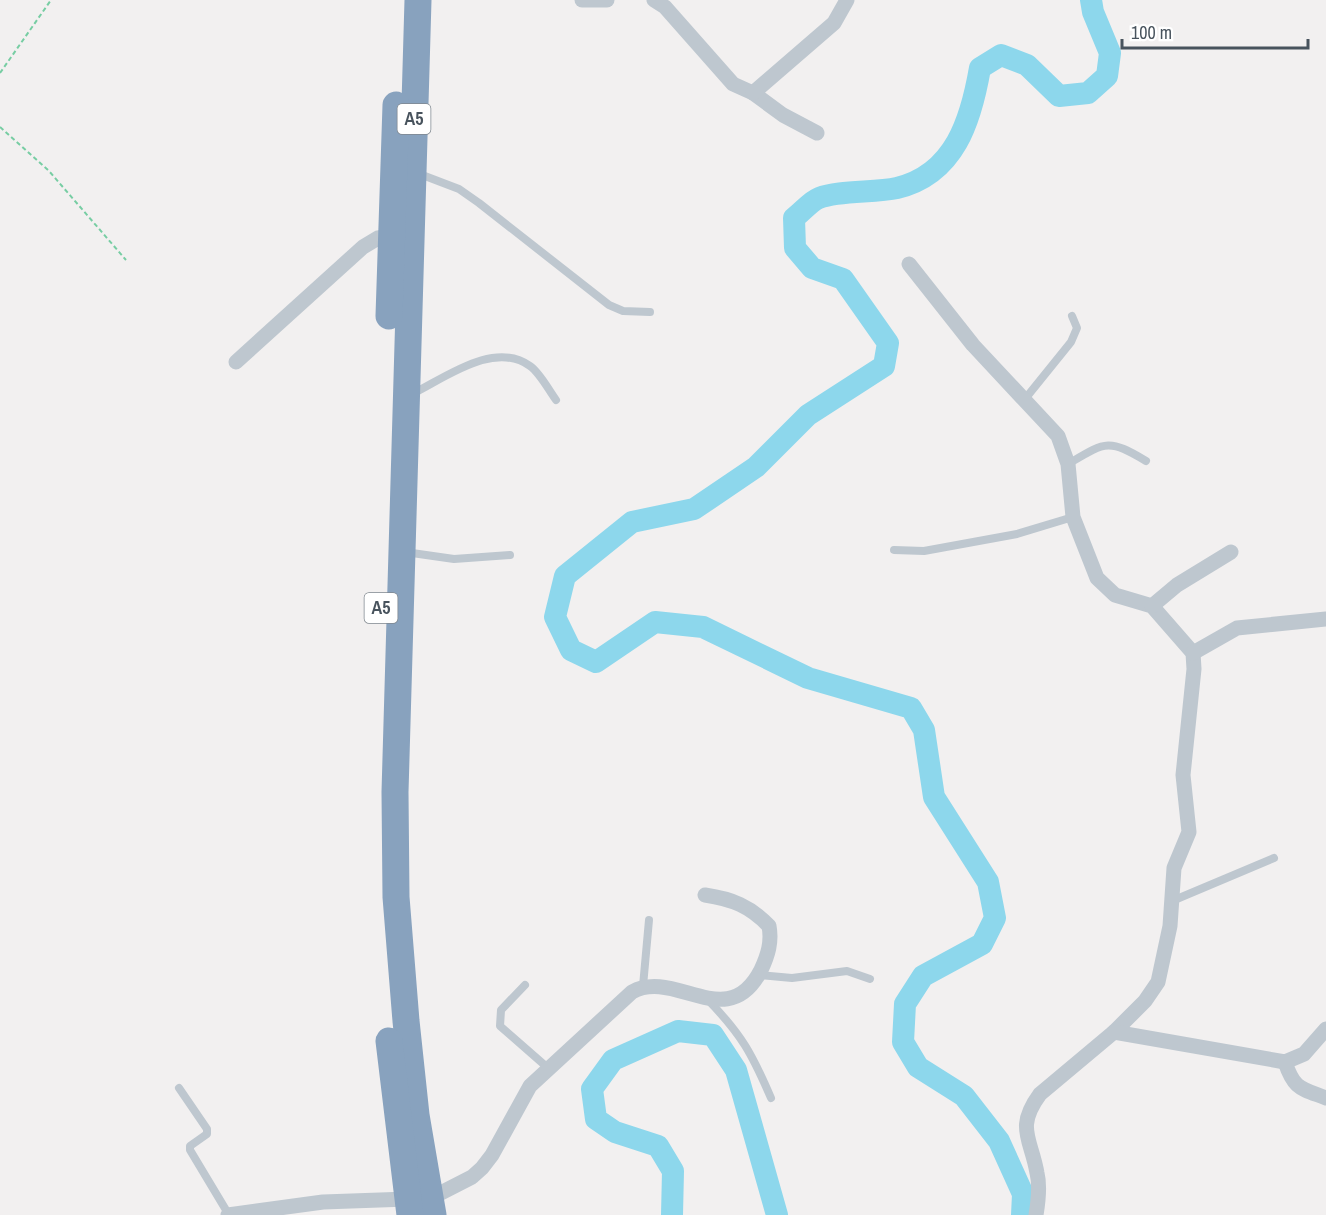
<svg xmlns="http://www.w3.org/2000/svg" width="1326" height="1215" font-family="'Archivo Narrow',sans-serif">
<rect width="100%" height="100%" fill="#f2f0f0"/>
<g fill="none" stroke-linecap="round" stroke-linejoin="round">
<g stroke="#8dd7ec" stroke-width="22">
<path d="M672,1215l1,-44 -15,-25 -43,-14 -19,-13 -4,-30 21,-29 65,-29 35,4 23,35 41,145"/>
<path d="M1022,1215l1,-21 -24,-53 -35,-45 -46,-29 -15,-25 2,-38 18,-28 59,-32 13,-26 -7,-36 -54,-85 -10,-67 -13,-22 -103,-30 -105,-51 -48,-5 -59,40 -25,-12 -16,-33 10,-41 67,-54 62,-13 62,-42 52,-52 76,-49 4,-23 -45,-64 -31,-11 -17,-20 -1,-30c8,-6 17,-17 25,-20 20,-8 56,-5 78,-10 58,-14 74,-68 83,-120l21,-13 26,10 32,31 29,-3 19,-17 3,-23 -17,-41 -2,-12"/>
</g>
<g stroke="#77cda3" stroke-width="2" stroke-dasharray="4.5 3" stroke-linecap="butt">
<path d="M0,73l51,-73"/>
<path d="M0,127l49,44 77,89"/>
</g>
<g stroke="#bec7cf" stroke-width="8">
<path d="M417,173l42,16 20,14 130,102 14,6 27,1"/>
<path d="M412,394c33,-16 82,-54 118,-28 10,7 18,23 26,34"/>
<path d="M1025,399l46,-57 6,-14 -5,-12"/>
<path d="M1068,464c37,-22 40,-26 78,-3"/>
<path d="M894,550l30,1 93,-17 56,-17"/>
<path d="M405,552l49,7 56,-4"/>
<path d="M1172,901l102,-43"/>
<path d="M758,975l34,3 55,-7 23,8"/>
<path d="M525,985l-24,25 -1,16 48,42"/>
<path d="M643,986l6,-66"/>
<path d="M708,1000c34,35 44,54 63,98"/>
<path d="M179,1088l28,41v5l-17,12v4l39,65"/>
</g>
<g stroke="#bec7cf" stroke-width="15">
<path d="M582,0h25"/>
<path d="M654,0l11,7 68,77 20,9 30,22 34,18"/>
<path d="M753,93l81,-70 13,-23"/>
<path d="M909,264l64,81 85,91 10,28 5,53 24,61 18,17 37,11 41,47 1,16 -11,106 6,57 -15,36 -4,58 -12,56 -13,19 -31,31 -74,62c-25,34 -9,44 -3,79 3,12 1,30 -1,42"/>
<path d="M236,362l127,-115 15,-9 13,-2"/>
<path d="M1152,606l25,-21 54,-33"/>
<path d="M1193,653l44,-25 89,-9"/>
<path d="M1114,1032l171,30 19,-8 22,-25"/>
<path d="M1285,1062c9,27 15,26 41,36"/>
<path d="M431,1198l41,-21 10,-9 10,-13 38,-69 102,-94c43,-24 96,43 129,-22 7,-15 11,-28 8,-44 -19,-20 -37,-27 -64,-31"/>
<path d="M228,1215l95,-13 85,-3"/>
</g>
<g stroke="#88a2be" stroke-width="27">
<path d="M418,0l-23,792 1,105 10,124 10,94 17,100"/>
<path d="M389,316l7,-211"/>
<path d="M389,1041l21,174"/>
</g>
</g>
<g text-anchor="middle" stroke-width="5" stroke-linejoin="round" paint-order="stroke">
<g fill="#fff" stroke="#7f878e" stroke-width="1.5">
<rect x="397.5" y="104" width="33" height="30" rx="4.5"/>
<rect x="364.5" y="593" width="33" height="30" rx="4.5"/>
</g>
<g font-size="18" font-weight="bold" fill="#48535d">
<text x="414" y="125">A5</text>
<text x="381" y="614">A5</text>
</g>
</g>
<path d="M1122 39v9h186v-9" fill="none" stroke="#48535d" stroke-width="3"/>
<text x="1131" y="39" font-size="18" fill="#48535d" stroke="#ffffff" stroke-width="4.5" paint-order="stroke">100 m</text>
</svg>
